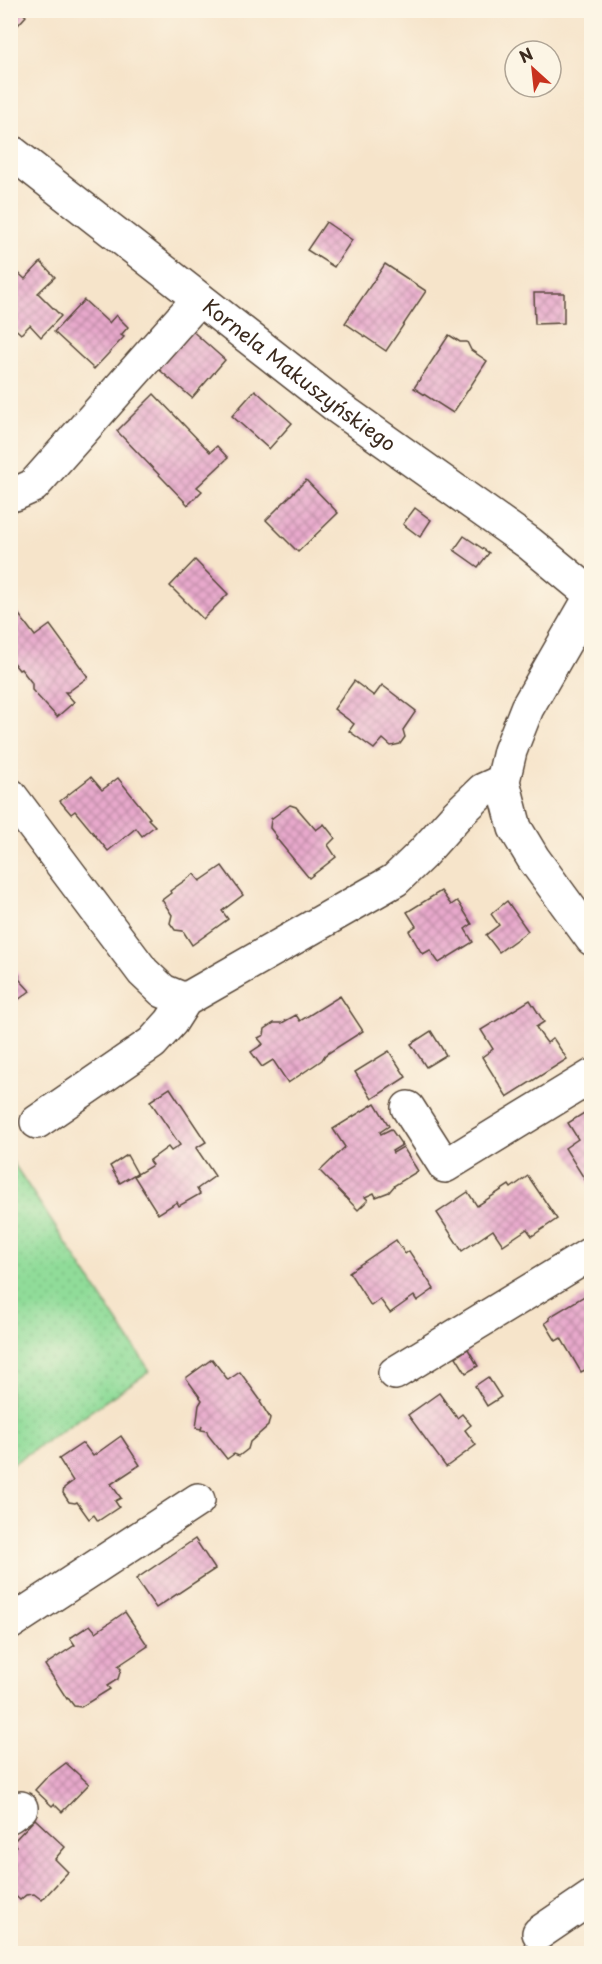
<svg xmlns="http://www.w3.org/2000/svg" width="602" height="1964" font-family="'Playpen Sans',sans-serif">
<defs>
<pattern id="green-dots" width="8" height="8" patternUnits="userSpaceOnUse" patternTransform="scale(1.5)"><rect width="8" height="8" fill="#90dc99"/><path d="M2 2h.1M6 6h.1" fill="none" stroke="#7dbd83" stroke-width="1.8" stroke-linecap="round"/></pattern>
<pattern id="building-cross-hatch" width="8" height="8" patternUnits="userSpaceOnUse" patternTransform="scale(1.5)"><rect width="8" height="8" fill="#e8a9cc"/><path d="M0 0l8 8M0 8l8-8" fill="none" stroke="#bd8aa5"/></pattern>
</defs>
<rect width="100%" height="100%" fill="#fcf5e5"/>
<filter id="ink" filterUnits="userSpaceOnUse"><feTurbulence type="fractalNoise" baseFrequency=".0167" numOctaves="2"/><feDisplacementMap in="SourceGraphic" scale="12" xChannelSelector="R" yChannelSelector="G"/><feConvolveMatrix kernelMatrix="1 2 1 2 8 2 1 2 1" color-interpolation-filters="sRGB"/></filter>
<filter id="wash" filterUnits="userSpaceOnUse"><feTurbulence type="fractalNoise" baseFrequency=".008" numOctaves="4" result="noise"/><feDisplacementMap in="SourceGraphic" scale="24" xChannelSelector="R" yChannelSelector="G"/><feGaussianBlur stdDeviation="1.35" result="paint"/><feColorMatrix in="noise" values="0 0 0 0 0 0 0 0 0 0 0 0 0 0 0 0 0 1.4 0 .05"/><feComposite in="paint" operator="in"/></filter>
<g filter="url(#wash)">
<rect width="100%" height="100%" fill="#f6e4ca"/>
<path fill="url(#green-dots)" stroke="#66835c" stroke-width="1.5" d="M10,1158l140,213 -139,94h-1z"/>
<g id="blocks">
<g fill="url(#building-cross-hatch)">
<path d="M10,10h9l7,6 -16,18z"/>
<path d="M326,222l26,18 -18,27 -27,-17z"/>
<path d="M41,262l14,15 -17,16 23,23 -20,21 -11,-12 -9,9 -11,-10v-53l3,-3 12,11z"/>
<path d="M385,264l41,27 -40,60 -41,-28z"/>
<path d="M534,293h30v30l-29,1z"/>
<path d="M84,300l25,23 7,-8 12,12 -7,8 3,2 -30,32 -40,-37z"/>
<path d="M189,328l36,32 -33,38 -37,-32z"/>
<path d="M449,335l11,7h7l4,8 16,11 -34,52 -39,-25z"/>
<path d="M255,390l37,33 -23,26 -37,-33z"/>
<path d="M154,394l56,58 7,-6 11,12 -31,29 5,4 -14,14 -71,-74z"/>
<path d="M306,480l32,33 -40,39 -32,-32z"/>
<path d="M415,508l16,12 -11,17 -17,-13z"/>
<path d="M464,536l25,17 -11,14 -24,-17z"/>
<path d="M195,560l33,34 -25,25 -33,-33z"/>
<path d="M17,612l18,24 15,-11 38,52 -20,15h-3l9,10 -17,15 -25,-27v-7l-11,-14 -2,1 -9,-11v-42z"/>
<path d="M354,681l20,15 8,-11 34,26 -13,19 2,7 -5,7 -9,2 -8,-7 -9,10 -25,-18 5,-7 -20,-15z"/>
<path d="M91,777l11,13 16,-12 32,40 -2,1 7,7 -13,10 -6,-8 -28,23 -33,-40 -4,3 -11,-13z"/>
<path d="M290,805l6,2 20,23 8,-6 11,14 -7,7 8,12 -27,21 -33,-40 1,-1 -7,-9 1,-9z"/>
<path d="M222,866l21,29 -21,16 6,8 -36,26 -9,-14 -8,-1 -5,-7 2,-8 -10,-15 9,-7 -1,-2 24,-17 6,7z"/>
<path d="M441,891l10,14 6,-4 2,2 13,21 -7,5 8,13 -34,21 -9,-13 -7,4 -2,-2 -12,-21 7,-5 -9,-14z"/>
<path d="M507,901l21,30 -29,21 -13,-17 13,-10 -8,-11z"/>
<path d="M10,963l9,12v4l11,12 -20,15z"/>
<path d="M340,996l23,35 -38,24 -3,5 -34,23 -15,-23 -11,7 -11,-15 12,-8 -5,-6 6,-3 1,-6 9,-6h8l14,-8 4,6z"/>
<path d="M530,1000l14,22 -8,5 3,5 8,11 6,-5 14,21 -60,38 -25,-40 11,-8 -12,-19z"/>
<path d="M431,1031l15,24 -20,12 -15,-23z"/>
<path d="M389,1051l17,26 -34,22 -17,-27z"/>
<path d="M170,1088l36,54 -10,6 19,28 -18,13 3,5 -21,12 -2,-4 -19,12 -24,-38 17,-10 1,-1 -3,-4 19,-14 3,4 9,-6 -30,-44z"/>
<path d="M375,1103l14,23 -9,6 1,2 10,-5 11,16 -10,6 1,2 10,-6 15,24 -23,14 -6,7 -13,5 -2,-4 -9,4 3,3 -10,10 -38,-39 25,-24 -12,-18z"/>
<path d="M592,1108v83l-27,-43 13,-9 -10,-16z"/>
<path d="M127,1155l10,18 -17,10 -10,-17z"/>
<path d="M528,1176l29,43 -25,17 -5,-7 -24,16 -10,-15 -31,21 -25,-38 31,-21 9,14 32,-21 2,3z"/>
<path d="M396,1240l9,14 4,-3 25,38 -17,12 -3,-5 -24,17 -10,-14 -9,7 -22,-34z"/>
<path d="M586,1295l3,7 3,-2v74l-5,-5 -6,3 -20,-34 -5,3 -11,-18 5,-3 -1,-2 2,-2z"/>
<path d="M468,1349l10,17 -12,7 -10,-16z"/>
<path d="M212,1359l16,21 12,-8 21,29 -1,1 10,16 -2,8 -18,16 -2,7 -9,7 -5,-2 -7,5 -19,-24 -1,-4 -6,-1 1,-4 -1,3 -5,-1 3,-23 3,-5 -16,-22z"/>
<path d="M488,1377l13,20 -14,9 -12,-20z"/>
<path d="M439,1393l18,25 5,-4 9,11 -6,5 11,15 -30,22 -38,-52z"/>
<path d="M121,1436l19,29 -29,19 10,14 -6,3 4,6 -21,14 -4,-6 -5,4 -12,-17 -2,1 -6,-1 -6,-9 1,-5 9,-7 -14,-22 24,-16 10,13z"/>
<path d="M195,1539l20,30 -59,39 -20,-29z"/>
<path d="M125,1612l23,34 -30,20 3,3 -3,10 -11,7 3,3 -29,18 -7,-1 -6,-8 -1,1 -22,-34 30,-20 -5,-7 20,-13 6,7z"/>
<path d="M66,1763l23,21 -27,28 -8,-8 -2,2 -17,-16 11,-12z"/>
<path d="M35,1819l30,28 -10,12 13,13 -26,28 -8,-6 -8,1 -6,5 -10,-9v-39l7,-6 -4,-4z"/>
</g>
</g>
</g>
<g filter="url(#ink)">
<use href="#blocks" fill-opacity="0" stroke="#574638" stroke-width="1.5"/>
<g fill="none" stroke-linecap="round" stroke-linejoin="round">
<defs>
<g id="minor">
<path id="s1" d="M10,151l329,257 190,135 63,52"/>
<path d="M10,494h5l18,-8 166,-187"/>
<path d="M592,595l-65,113 -17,43 -7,30 12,47 18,30 59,81"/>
<path d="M10,795l133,177 20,19 22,9"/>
<path d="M408,1108l37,58 147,-90"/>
<path d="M37,1122l115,-79 19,-21 14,-22 210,-120 27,-26 35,-39 26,-25 20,-9"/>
<path d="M395,1373l197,-120"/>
<path d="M10,1623l188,-123"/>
<path d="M10,1816l11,-8"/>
<path d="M539,1933l53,-36"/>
</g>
</defs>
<use href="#minor" stroke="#574638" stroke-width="36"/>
<use href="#minor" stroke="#fff" stroke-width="33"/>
</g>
</g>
<g text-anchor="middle" stroke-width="4.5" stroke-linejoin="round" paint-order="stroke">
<g font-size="20" fill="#3b2a1e" stroke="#fcf5e5">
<text dy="7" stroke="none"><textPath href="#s1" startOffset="366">Kornela Makuszyńskiego</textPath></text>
</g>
</g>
<rect width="602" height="1964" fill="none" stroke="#fcf5e5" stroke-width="36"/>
<g transform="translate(533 69) rotate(333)"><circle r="28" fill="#fcf5e5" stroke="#afa495" stroke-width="1.5"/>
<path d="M0-4.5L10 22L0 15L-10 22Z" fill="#c8321e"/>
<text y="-9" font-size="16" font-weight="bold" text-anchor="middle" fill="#3b2a1e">N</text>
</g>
</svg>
